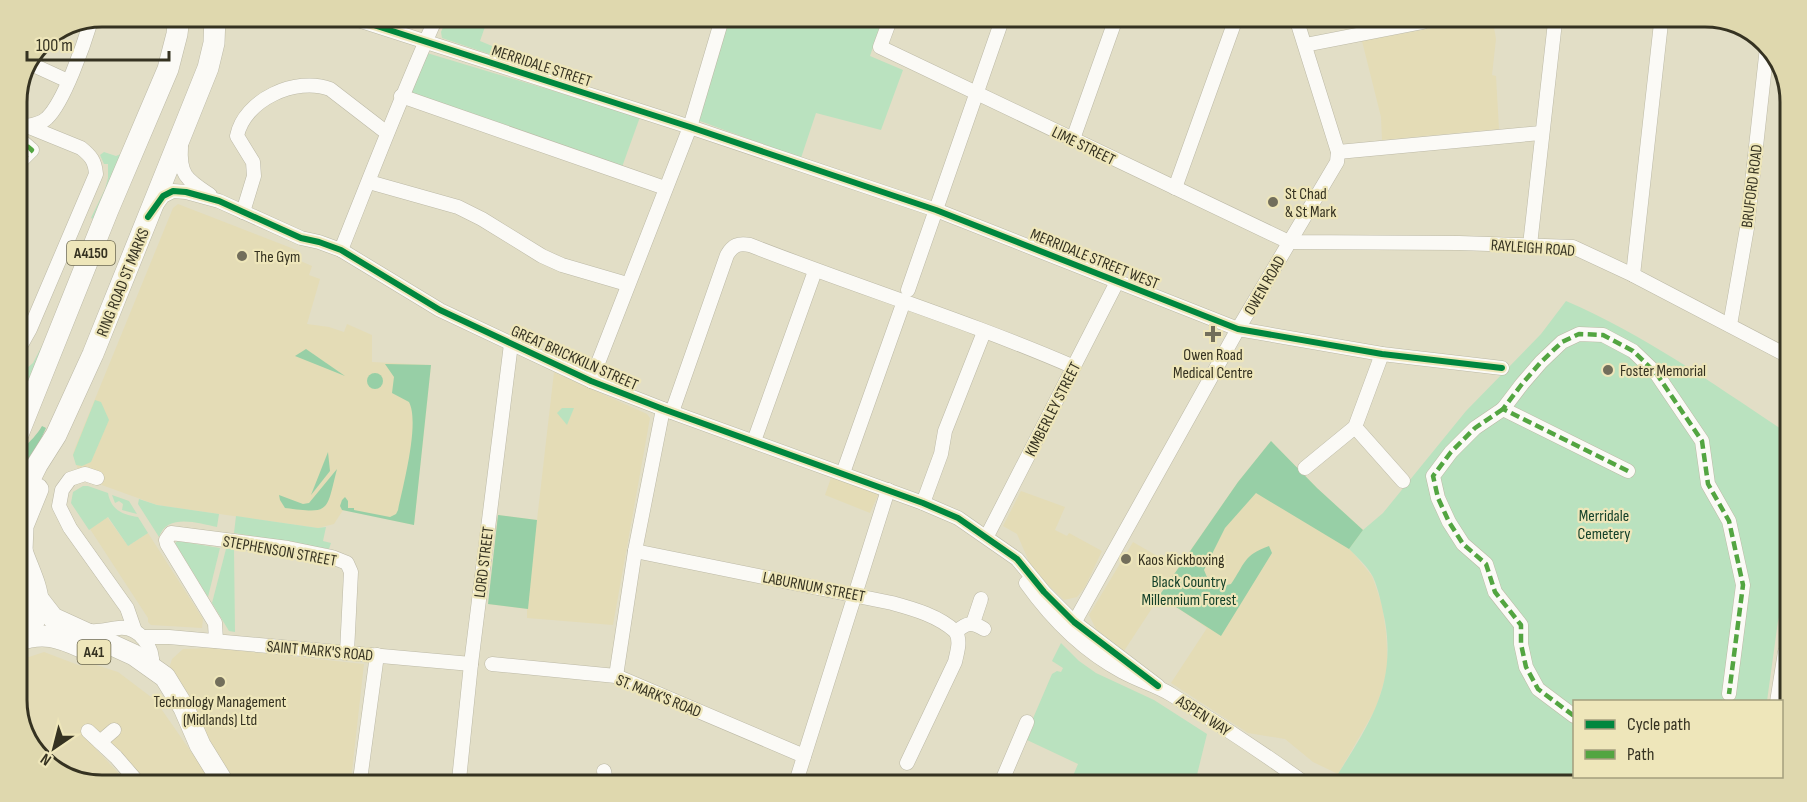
<svg xmlns="http://www.w3.org/2000/svg" width="1807" height="802" font-family="'Sofia Sans Condensed',sans-serif">
<rect width="100%" height="100%" fill="#e2dec6"/>
<g fill="#e4dcb6">
<path d="M1466,22h27l3,17 -4,36 4,1 3,53 -117,11 -1,-23 -19,-76z"/>
<path d="M178,204l121,47 -3,8 16,7 -3,9 11,4 -13,45 22,3 15,5 3,-8 25,11v27l59,3 -17,160 -71,-15 -9,14 -16,4 -161,-23 -69,-25 -10,-11 -5,-14 2,-7 98,-240z"/>
<path d="M554,372l93,42 3,4 -37,207 -86,-7v-9l-39,-5 10,-89 39,5z"/>
<path d="M1271,441l46,47 46,42 -13,19 22,27 10,29 4,27 2,37 -12,39 -38,66 -25,-12 -28,-23 -37,-6 -77,-50 36,-55 -47,-32 -36,55 -28,-22 -7,-14 44,-73 45,26 60,-86z"/>
<path d="M832,475l47,18 -9,20 -45,-18z"/>
<path d="M1021,491l44,16 -10,23 12,6 2,-3 33,18 -17,36 -8,10 -13,3 -18,-17 -16,-19 -13,-30 -14,-8z"/>
<path d="M107,517l21,29 20,-13 55,86 -1,9 -51,-3 -3,-3v-4l-58,-89z"/>
<path d="M213,648l151,16 -13,116h-120l-63,-108 4,-13 11,-10z"/>
<path d="M44,652l37,14 3,-5 34,11 37,28 55,79h-71l-51,-53 -7,7 43,46h-55l-35,-27 -17,-46v-45z"/>
</g>
<g fill="#bae2bf">
<path d="M447,18h41l-8,23 17,7 -2,8 -53,-18 -1,-6z"/>
<path d="M729,19l142,1 10,3 -11,33 33,14 -22,60 -65,-17 -15,45 -104,-38z"/>
<path d="M427,53l213,64 -18,50 -212,-73z"/>
<path d="M104,152l12,4 5,-2 -23,67 -7,-3 14,-29 3,-11v-14h-4l-4,-9z"/>
<path d="M1566,301c79,34 149,84 221,132l-2,163 -7,25 -11,80 -193,1v74l161,1 -29,8 -340,-1 -28,-10c32,-51 58,-89 47,-153 -3,-14 -6,-31 -12,-44 -5,-10 -16,-20 -24,-28l14,-19 20,-17 83,-102 75,-77z"/>
<path d="M45,340l-28,82v-56l10,2 6,-5z"/>
<path d="M95,400l6,2 8,18 -18,42 -9,4 -6,-1 -3,-10z"/>
<path d="M562,408h12l-7,17 -10,-12z"/>
<path d="M83,486h5l20,7c3,17 15,22 30,24l10,16 -20,13 -20,-29 -19,13 -18,-27 2,-11z"/>
<path d="M112,495l17,6 8,13 -15,-4 1,-6 -4,-3 -4,2z"/>
<path d="M139,499l18,6 62,9 -2,13c-19,-4 -50,-14 -58,10l-21,-33z"/>
<path d="M236,516l82,12 8,-1 -3,14 8,2 -2,6 -95,-16z"/>
<path d="M178,541l42,7 -12,49 -33,-54z"/>
<path d="M226,549h8l1,83 -6,-1 -17,-28z"/>
<path d="M17,570c6,20 19,42 0,57z"/>
<path d="M1061,643l18,18 17,12 58,27 53,34 -12,49h-125l8,-19 -51,-24 7,-15 -3,-2 21,-49 5,-3 4,1 2,-4 -11,-7z"/>
</g>
<g fill="#97cfa6">
<path d="M306,349l39,27 -50,-20z"/>
<path d="M385,364l46,1 -17,160 -72,-15 -2,-4 2,-6 3,-3 3,4v7h6v2l36,7 6,-3 2,-4c5,-24 22,-87 11,-108l-17,-9 2,-16z"/>
<circle cx="375" cy="381" r="8"/>
<path d="M42,426l4,2 -29,63c0,-14 -3,-31 6,-42 7,-8 14,-14 19,-23z"/>
<path d="M1271,441l46,47 46,42 -14,19 -93,-56 -31,35 -21,42 5,12 10,5 12,-3c14,-20 12,-29 38,-38l3,7 -51,83 -62,-40 79,-114z"/>
<path d="M328,452l2,19 -19,24z"/>
<path d="M337,469c-11,43 -6,45 -52,39l-5,-8 -1,-5 24,9 6,-1z"/>
<path d="M498,515l39,5 -9,89 -40,-5z"/>
</g>
<g fill="none" stroke-linecap="round" stroke-linejoin="round">
<defs>
<g id="minor">
<path d="M352,18l338,109 246,83 302,119 144,25 120,14"/>
<path d="M890,20l-10,27 409,195 170,1 114,4 60,28 155,81"/>
<path d="M1305,45l118,-23"/>
<path d="M31,64l37,17"/>
<path d="M401,96l264,92"/>
<path d="M17,122l64,26c10,8 14,13 15,26l-66,155 -13,23"/>
<path d="M26,126c7,-1 15,-2 21,-8 17,-16 37,-74 44,-97"/>
<path d="M17,137l15,13 -15,15"/>
<path d="M1073,139l42,-118"/>
<path d="M181,147c-2,29 7,33 29,48"/>
<path d="M1338,152l203,-19"/>
<path d="M369,182l89,25 24,12 60,37 20,9 65,19"/>
<path d="M1175,188l60,-167"/>
<path d="M157,204l6,-8 10,-5 13,1 33,9 82,37 18,4 22,8 99,60 151,71 72,28 260,94 35,15 59,41 27,33 30,30 84,64"/>
<path d="M243,212l11,-36 -1,-14 -16,-26c7,-36 59,-60 93,-47l57,44"/>
<path d="M1530,245l25,-223"/>
<path d="M341,250c31,-78 61,-156 95,-232"/>
<path d="M1633,275l28,-252"/>
<path d="M908,290l94,-270"/>
<path d="M1730,325l17,-97 20,-181"/>
<path d="M591,381l99,-254 32,-108"/>
<path d="M1503,409l-28,19 -24,24 -18,24 5,22 11,24 14,22 23,20 9,28 26,33v19l5,23 12,22 36,27"/>
<path d="M672,412l55,-157c6,-10 11,-12 23,-10 107,42 218,76 324,122"/>
<path d="M1355,427l48,54"/>
<path d="M754,441l61,-170"/>
<path d="M1305,468l50,-41 27,-73"/>
<path d="M1628,471l-125,-62 19,-25 19,-22 21,-20 17,-8 24,1 30,16 23,22 46,68 6,43 21,37 14,64 -14,109"/>
<path d="M843,473l61,-172"/>
<path d="M97,478l-12,-4 -15,5 -8,11 -3,16 11,22 57,80 8,23"/>
<path d="M923,503l18,-49 4,-23 39,-99"/>
<path d="M987,536l130,-254"/>
<path d="M635,551l257,52c22,6 47,13 64,29 11,-10 16,-10 28,-3"/>
<path d="M1026,583c25,35 57,68 97,89 16,9 33,13 49,23 46,28 91,58 134,89"/>
<path d="M973,623l8,-24"/>
<path d="M90,631c10,1 19,-2 29,-3 20,-2 35,19 33,38"/>
<path d="M1069,632l169,-303 99,-167 1,-10 -41,-131"/>
<path d="M142,637h27l302,27"/>
<path d="M216,641l-1,-18 -48,-79 -1,-4 5,-7 117,15 44,9 15,6 4,9 -4,80"/>
<path d="M492,664l124,12 188,80"/>
<path d="M616,676l19,-125 28,-142"/>
<path d="M1777,702l8,-50"/>
<path d="M88,731l28,26 19,22"/>
<path d="M100,742l14,-12"/>
<path d="M907,763l48,-101c2,-10 6,-20 1,-30"/>
<path d="M604,771l2,10"/>
<path d="M1679,776l17,9"/>
<path d="M360,780l17,-125"/>
<path d="M459,780l12,-116 40,-320"/>
<path d="M796,782l92,-292"/>
<path d="M1001,783l26,-61"/>
</g>
<g id="highway">
<path d="M17,437l91,-227 60,-141 9,-35 2,-17"/>
<path d="M17,505l20,-40 19,-30 37,-81 115,-286 6,-25 1,-26"/>
<path d="M17,544l5,7c12,34 28,54 2,87"/>
<path d="M22,551l1,-25 15,-37"/>
<path d="M39,600l14,18 81,37 31,22 19,31 16,37 21,34"/>
<path d="M17,641c29,-11 45,-2 71,9"/>
</g>
</defs>
<use href="#minor" stroke="#bcb9a6" stroke-width="15"/>
<use href="#highway" stroke="#bcb9a6" stroke-width="22"/>
<use href="#minor" stroke="#fbfaf6" stroke-width="14"/>
<use href="#highway" stroke="#fbfaf6" stroke-width="21"/>
<g stroke="#53a541" stroke-width="4.5" stroke-dasharray="9 4.5" stroke-linecap="butt">
<path d="M17,137l15,13 -15,15"/>
<path d="M1503,409l-28,19 -24,24 -18,24 5,22 11,24 14,22 23,20 9,28 26,33v19l5,23 12,22 36,27"/>
<path d="M1628,471l-125,-62 19,-25 19,-22 21,-20 17,-8 24,1 30,16 23,22 46,68 6,43 21,37 14,64 -14,109"/>
<path d="M1679,776l17,9"/>
</g>
<defs>
<g id="cycleway">
<path d="M352,18l338,109 246,83 302,119 144,25 120,14"/>
<path d="M148,217l15,-21 10,-5 13,1 33,9 82,37 18,4 22,8 99,60 151,71 72,28 260,94 35,15 59,41 27,33 30,30 84,64"/>
</g>
</defs>
<use href="#cycleway" stroke="#eee6ba" stroke-width="10"/>
<use href="#cycleway" stroke="#00873e" stroke-width="6"/>
</g>
<g fill="#726e5b" stroke="#eee6ba" stroke-width="2">
<circle cx="1273" cy="202" r="6"/>
<circle cx="242" cy="256" r="6"/>
<path d="M1210 325h6v6h6v6h-6v6h-6v-6h-6v-6h6z"/>
<circle cx="1608" cy="370" r="6"/>
<circle cx="1126" cy="559" r="6"/>
<circle cx="220" cy="682" r="6"/>
</g>
<g text-anchor="middle" stroke-width="4.5" stroke-linejoin="round" paint-order="stroke">
<g fill="#eee6ba" stroke="#6c684f" stroke-width="1.5">
<rect x="67" y="241" width="48" height="24" rx="4.5"/>
<rect x="77.5" y="640" width="33" height="24" rx="4.5"/>
</g>
<g font-size="15" font-weight="bold" fill="#353221">
<text x="91" y="258">A4150</text>
<text x="94" y="657">A41</text>
</g>
<g font-size="16" fill="#353221" stroke="#eee6ba">
<text transform="translate(542 65) rotate(18)" y="6">MERRIDALE STREET</text>
<text transform="translate(1084 145) rotate(26)" y="6">LIME STREET</text>
<text transform="translate(1751 186) rotate(-83)" y="6">BRUFORD ROAD</text>
<text transform="translate(1533 247) rotate(4)" y="6">RAYLEIGH ROAD</text>
<text transform="translate(1095 258) rotate(22)" y="6">MERRIDALE STREET WEST</text>
<text transform="translate(122 282) rotate(-68)" y="6">RING ROAD ST MARKS</text>
<text transform="translate(1264 285) rotate(-60)" y="6">OWEN ROAD</text>
<text transform="translate(575 357) rotate(24)" y="6">GREAT BRICKKILN STREET</text>
<text transform="translate(1052 409) rotate(-63)" y="6">KIMBERLEY STREET</text>
<text transform="translate(280 550) rotate(10)" y="6">STEPHENSON STREET</text>
<text transform="translate(483 562) rotate(-83)" y="6">LORD STREET</text>
<text transform="translate(814 586) rotate(11)" y="6">LABURNUM STREET</text>
<text transform="translate(320 650) rotate(5)" y="6">SAINT MARK'S ROAD</text>
<text transform="translate(659 695) rotate(22)" y="6">ST. MARK'S ROAD</text>
<text transform="translate(1204 715) rotate(33)" y="6">ASPEN WAY</text>
</g>
<g font-size="16" fill="#353221" stroke="#eee6ba" text-anchor="start">
<text x="1285" y="199">St Chad<tspan x="1285" dy="18">&amp; St Mark</tspan></text>
<text x="254" y="262">The Gym</text>
<text x="1213" y="360" text-anchor="middle">Owen Road<tspan x="1213" dy="18">Medical Centre</tspan></text>
<text x="1620" y="376">Foster Memorial</text>
<text x="1138" y="565">Kaos Kickboxing</text>
<text x="220" y="707" text-anchor="middle">Technology Management<tspan x="220" dy="18">(Midlands) Ltd</tspan></text>
</g>
<g font-size="16" fill="#134029" stroke="#eee6ba">
<text x="1604" y="521">Merridale<tspan x="1604" dy="18">Cemetery</tspan></text>
<text x="1189" y="587">Black Country<tspan x="1189" dy="18">Millennium Forest</tspan></text>
</g>
</g>
<path d="M0 0H1807V802H0ZM102 27H1705A75 75 0 0 1 1780 102V700A75 75 0 0 1 1705 775H102A75 75 0 0 1 27 700V102A75 75 0 0 1 102 27Z" fill="#dfd8ae" fill-rule="evenodd"/>
<path fill="none" stroke="#353221" stroke-width="3" d="M102 27H1705A75 75 0 0 1 1780 102V700A75 75 0 0 1 1705 775H102A75 75 0 0 1 27 700V102A75 75 0 0 1 102 27Z"/>
<rect x="1573" y="700" width="210" height="78" fill="#eee6ba" stroke="#a49e7d" stroke-width="1.5"/>
<rect x="1585" y="720" width="30" height="9" fill="#00873e" stroke="#a49e7d" stroke-width="1.5"/>
<text x="1627" y="730" font-size="18" fill="#353221">Cycle path</text>
<rect x="1585" y="750" width="30" height="9" fill="#53a541" stroke="#a49e7d" stroke-width="1.5"/>
<text x="1627" y="760" font-size="18" fill="#353221">Path</text>
<g transform="translate(54 748) rotate(215)" stroke="#eee6ba" stroke-width="4.5" paint-order="stroke">
<path d="M0-4.5L10 22L0 15L-10 22Z" fill="#353221"/>
<text y="-9" font-size="16" font-weight="bold" text-anchor="middle" fill="#353221">N</text>
</g>
<path d="M27 51v9h142v-9" fill="none" stroke="#353221" stroke-width="3"/>
<text x="36" y="51" font-size="18" fill="#353221" stroke="#eee6ba" stroke-width="4.5" paint-order="stroke">100 m</text>
</svg>
